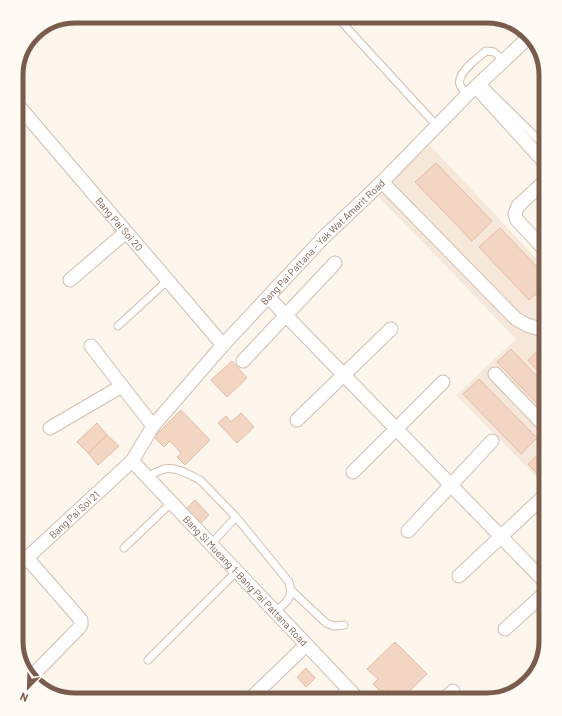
<svg xmlns="http://www.w3.org/2000/svg" width="562" height="716" font-family="Barlow,sans-serif">
<rect width="100%" height="100%" fill="#fdf6ec"/>
<path fill="#f5e8da" d="M430,145l116,124v218l-90,-92 60,-56 -140,-145z"/>
<g fill="#f3d5c3" stroke="#e6bba3">
<path d="M436,163l56,58 -20,20 -57,-59z"/>
<path d="M500,228l46,48v9l-17,15 -50,-53z"/>
<path d="M543,346l3,3 -1,30 -17,-19z"/>
<path d="M511,349l35,37v27l-49,-51z"/>
<path d="M232,361l15,17 -20,19 -16,-17z"/>
<path d="M479,379l58,59 -16,16 -58,-60z"/>
<path d="M181,410l29,30 -25,25 -8,-8 4,-4 -11,-12 -6,6 -10,-10z"/>
<path d="M241,413l13,14 -17,16 -19,-20 8,-7 5,6z"/>
<path d="M97,423l10,12 -19,18 -11,-11z"/>
<path d="M107,435l12,11 -21,19 -10,-12z"/>
<path d="M544,449l2,2v32l-18,-19z"/>
<path d="M195,500l14,15 -8,8 -15,-14z"/>
<path d="M395,642l32,32 -27,26h-3l-9,-10 -5,4 -10,-10 5,-5 -11,-10z"/>
<path d="M306,668l9,10 -9,9 -9,-10z"/>
</g>
<g fill="none" stroke-linecap="round" stroke-linejoin="round">
<defs>
<g id="lane">
<path d="M336,16l101,110"/>
<path d="M481,83l65,64"/>
<path d="M467,95c-2,-3 -6,-7 -7,-10 -4,-12 18,-27 26,-34l8,1 10,9"/>
<path d="M118,326l50,-46"/>
<path d="M147,477c5,-3 11,-6 17,-8 11,-3 26,6 36,11l36,37 53,65c5,17 -3,20 -14,30"/>
<path d="M210,545l26,-28"/>
<path d="M124,548l47,-45"/>
<path d="M292,591l34,32 8,3 10,-1"/>
<path d="M148,660l88,-88"/>
</g>
<g id="street">
<path d="M476,87l70,77"/>
<path id="s1" d="M16,103l207,242"/>
<path d="M382,182l134,137 11,6 19,6"/>
<path d="M546,251l-29,-31 -2,-6 3,-8 28,-26"/>
<path d="M70,280l56,-48"/>
<path d="M268,297l278,286"/>
<path d="M91,346l62,80"/>
<path d="M243,361l92,-98"/>
<path d="M495,374l51,53"/>
<path d="M297,420l94,-91"/>
<path d="M50,428l72,-42"/>
<path id="s2" d="M132,461l227,239"/>
<path d="M353,472l90,-90"/>
<path d="M408,531l84,-90"/>
<path d="M27,558l54,62v5l-3,4 -48,49"/>
<path id="s3" d="M16,568l116,-107 21,-35 70,-81 101,-108 58,-55 85,-87 63,-59"/>
<path d="M459,576l85,-80"/>
<path d="M505,629l41,-37"/>
<path d="M249,700l57,-55"/>
<path d="M338,700l11,-10"/>
<path d="M444,700l9,-9"/>
</g>
</defs>
<use href="#lane" stroke="#d1beb0" stroke-width="9"/>
<use href="#street" stroke="#d1beb0" stroke-width="15"/>
<use href="#lane" stroke="#fff" stroke-width="7"/>
<use href="#street" stroke="#fff" stroke-width="13"/>
</g>
<g text-anchor="middle" stroke-width="3" stroke-linejoin="round" paint-order="stroke">
<g font-size="10" fill="#7a5c4d" stroke="#fffaf3">
<text dy="4" stroke="none"><textPath href="#s1" startOffset="159">Bang Pai Soi 20</textPath></text>
<text dy="4" stroke="none"><textPath href="#s3" startOffset="449">Bang Pai Pattana - Yak Wat Amarit Road</textPath></text>
<text dy="4" stroke="none"><textPath href="#s3" startOffset="79">Bang Pai Soi 21</textPath></text>
<text dy="4" stroke="none"><textPath href="#s2" startOffset="165">Bang Si Mueang 1-Bang Pai Pattana Road</textPath></text>
</g>
</g>
<path d="M0 0H562V716H0ZM75 23H487A52 52 0 0 1 539 75V641A52 52 0 0 1 487 693H75A52 52 0 0 1 23 641V75A52 52 0 0 1 75 23Z" fill="#fffaf3" fill-rule="evenodd"/>
<path fill="none" stroke="#7a5c4d" stroke-width="5" d="M75 23H487A52 52 0 0 1 539 75V641A52 52 0 0 1 487 693H75A52 52 0 0 1 23 641V75A52 52 0 0 1 75 23Z"/>
<g transform="translate(28 688) rotate(203)" stroke="#fffaf3" stroke-width="3" paint-order="stroke">
<path d="M0-3L7 15L0 10L-7 15Z" fill="#7a5c4d"/>
<text y="-6" font-size="11" font-weight="bold" text-anchor="middle" fill="#7a5c4d">N</text>
</g>
</svg>
